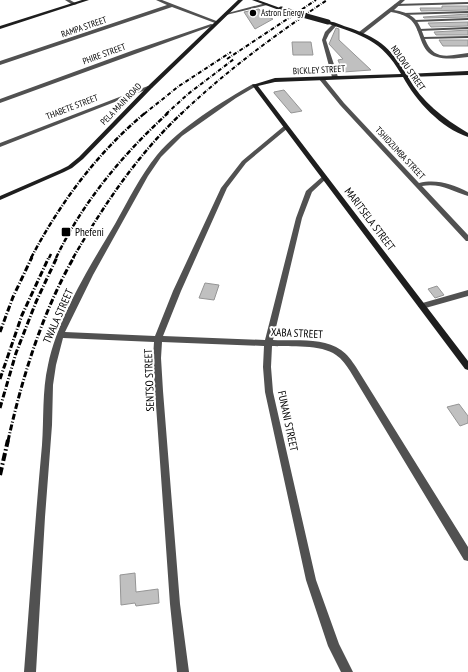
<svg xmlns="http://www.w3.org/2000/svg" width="468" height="672" font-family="'PT Sans Narrow',sans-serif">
<rect width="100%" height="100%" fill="#fff"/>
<g fill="#c0c0c0" stroke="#959595">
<path d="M442,6h26v4l-47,1 -1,-3h22z"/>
<path d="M259,9l4,6 10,4 -18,10 -11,-17z"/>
<path d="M468,14v3l-44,1 -1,-1z"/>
<path d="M468,22v4l-37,1 -3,-4z"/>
<path d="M336,28l3,1v11l32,30 -28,2 -5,-12 5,-1 -14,-15z"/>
<path d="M468,30v5h-32l-2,-3z"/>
<path d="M439,40h29v6h-25z"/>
<path d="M292,42h19l2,13h-20z"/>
<path d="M284,90l18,21 -11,2 -17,-20v-1z"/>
<path d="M205,283l14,2 -5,15 -15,-2z"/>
<path d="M437,286l7,9 -9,3 -7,-9z"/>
<path d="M459,404l9,12v7l-8,3 -13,-19z"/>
<path d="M135,573l1,19 22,-3 1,14 -23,3 -1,-3 -14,2 -1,-30z"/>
</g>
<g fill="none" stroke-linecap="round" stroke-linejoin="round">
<g fill="#515151" fill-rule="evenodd">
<path d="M468,2v2l-72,2 -2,-1 2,-1z"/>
<path d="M266,3l2,1 -1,1 -41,10 -2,-1z"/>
<path d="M468,11v2l-65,2 -2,-1 2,-1z"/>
<path d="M468,18v2l-53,2 -2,-1 2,-1z"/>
<path d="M468,27v2l-49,2 -2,-1 2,-1z"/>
<path d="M468,36v2l-45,1 -2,-1 2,-1z"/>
</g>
<g fill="#515151" fill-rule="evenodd">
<path d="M65,0h5l7,4 -4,1z"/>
<path d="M156,0h6l57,22 -4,1 -43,-16 -172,58v-4l167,-56z"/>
<path d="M400,0h5l-11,10c7,1 14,3 20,8 11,10 9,32 26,37 9,2 19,-1 28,-2v4c-10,1 -21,3 -31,0 -18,-5 -15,-26 -26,-37 -6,-5 -13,-7 -20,-8l-28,22h-4v-2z"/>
<path d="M211,24l4,1 -215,78v-4l134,-49z"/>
<path d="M333,24l4,1 -8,9 -3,6 12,37 -3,2 -3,-2 -10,-37 3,-8z"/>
<path d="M319,77h4l21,26 75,80c18,-4 33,1 49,9v4c-17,-5 -27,-13 -46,-10l46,49v6h-2l-126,-136 -21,-26z"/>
<path d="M253,84l5,1 -22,13 -54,38 -21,21 -13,19 -55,99 -28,57 90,4 18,-45 48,-103 21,-27 42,-35h4v2l-42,35 -19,25 -46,103 -18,45 102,4 31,-122 10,-27 17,-15h4v2l-15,14 -10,26 -29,122c21,1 50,-3 68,10 6,4 11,11 15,17l112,180v14l-4,-1 -114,-189c-4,-6 -8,-12 -14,-16 -15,-11 -46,-8 -64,-9l-1,21 2,25 43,188 23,64 14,28h-12l-13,-26 -22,-66 -41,-188 -2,-25 1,-21 -102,-4 -1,16 2,33 17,213 9,68h-12l-7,-68 -15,-213 -2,-33 1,-16 -91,-4 -7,27 -3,20 -1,40 -7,92 -9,155h-12c6,-76 11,-151 18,-227 2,-26 0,-54 6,-80 10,-48 42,-99 67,-141 13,-23 25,-48 42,-69 22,-27 66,-54 96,-71z"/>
<path d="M148,86l5,1 -153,60v-4z"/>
<path d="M468,290v6l-46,13 -4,-3 1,-2z"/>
</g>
<g fill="#1e1e1e" fill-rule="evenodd">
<path d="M82,0h7l-89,29v-3z"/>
<path d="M238,0h5l-91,88 -69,71 -11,9 -8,4 -64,28v-4l60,-26 8,-4 11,-9 69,-71z"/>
<path d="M252,0h6l25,9 -4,1z"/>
<path d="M326,21c7,0 15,4 21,6 30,10 43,19 59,47l62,-3v4l-60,2c14,25 35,41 60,56v4c-27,-9 -52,-36 -65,-60l-128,5 -17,4 210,275v9l-3,-1 -213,-284 23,-7 126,-4c-19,-34 -40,-39 -75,-51z"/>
</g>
<g stroke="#000" stroke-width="2" stroke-dasharray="4 1.5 0.5 1.5" stroke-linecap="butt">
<path d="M227,59l89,-59"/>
<path d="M144,114l35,-28 52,-34"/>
<path d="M166,114l22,-20 46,-35"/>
<path d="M181,114c45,-43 94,-79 146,-114"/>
</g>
<g stroke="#000" stroke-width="2.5" stroke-dasharray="5 1.5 1 1.5" stroke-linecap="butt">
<path d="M31,258c29,-55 66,-105 114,-145"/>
<path d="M49,258l2,-4"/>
<path d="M56,258c26,-55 67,-104 112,-145"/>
<path d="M73,258c31,-53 64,-103 109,-145"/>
</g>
<g stroke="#000" stroke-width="3" stroke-dasharray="6 2 1 2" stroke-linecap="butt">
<path d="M0,332l13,-35 19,-40"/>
<path d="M0,379l22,-64 27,-58"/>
<path d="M0,408l16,-55 20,-51 21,-45"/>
<path d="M8,441c14,-63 34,-128 66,-184"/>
</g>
<path stroke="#000" stroke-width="4" stroke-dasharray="8 2.5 1.5 2.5" stroke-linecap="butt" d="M0,475l8,-35"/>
<path stroke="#1e1e1e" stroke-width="5" d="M281,9l47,13"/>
</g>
<g fill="#000" stroke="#fff" stroke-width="1.5">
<circle cx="253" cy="13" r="4"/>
<rect x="61" y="227" width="10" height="10" rx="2"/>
</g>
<g text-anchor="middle" stroke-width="4" stroke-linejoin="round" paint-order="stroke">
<g font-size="9" fill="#000" stroke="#fff" text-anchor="start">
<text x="261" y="16">Astron Energy</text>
</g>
<g font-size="9" fill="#000" stroke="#fff">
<text transform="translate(84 27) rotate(-19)" y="3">RAMPA STREET</text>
<text transform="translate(104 54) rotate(-20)" y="3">PHIRE STREET</text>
<text transform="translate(408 68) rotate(55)" y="3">NDLOVU STREET</text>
<text transform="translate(319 70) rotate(-3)" y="3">BICKLEY STREET</text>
<text transform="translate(121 104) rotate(-46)" y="3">PELA MAIN ROAD</text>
<text transform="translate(72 107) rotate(-21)" y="3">THABETE STREET</text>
<text transform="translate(400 153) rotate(47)" y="3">TSHIDZUMBA STREET</text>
</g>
<g font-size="11" fill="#000" stroke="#fff">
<text transform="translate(370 219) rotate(53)" y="4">MARITSELA STREET</text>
<text transform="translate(58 316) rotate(-66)" y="4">TWALA STREET</text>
<text transform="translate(297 333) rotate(3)" y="4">XABA STREET</text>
<text transform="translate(149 380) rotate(-92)" y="4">SENTSO STREET</text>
<text transform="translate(288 421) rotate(78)" y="4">FUNANI STREET</text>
</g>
<g font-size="11" fill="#000" stroke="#fff" text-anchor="start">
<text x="75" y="236">Phefeni</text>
</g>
</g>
</svg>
